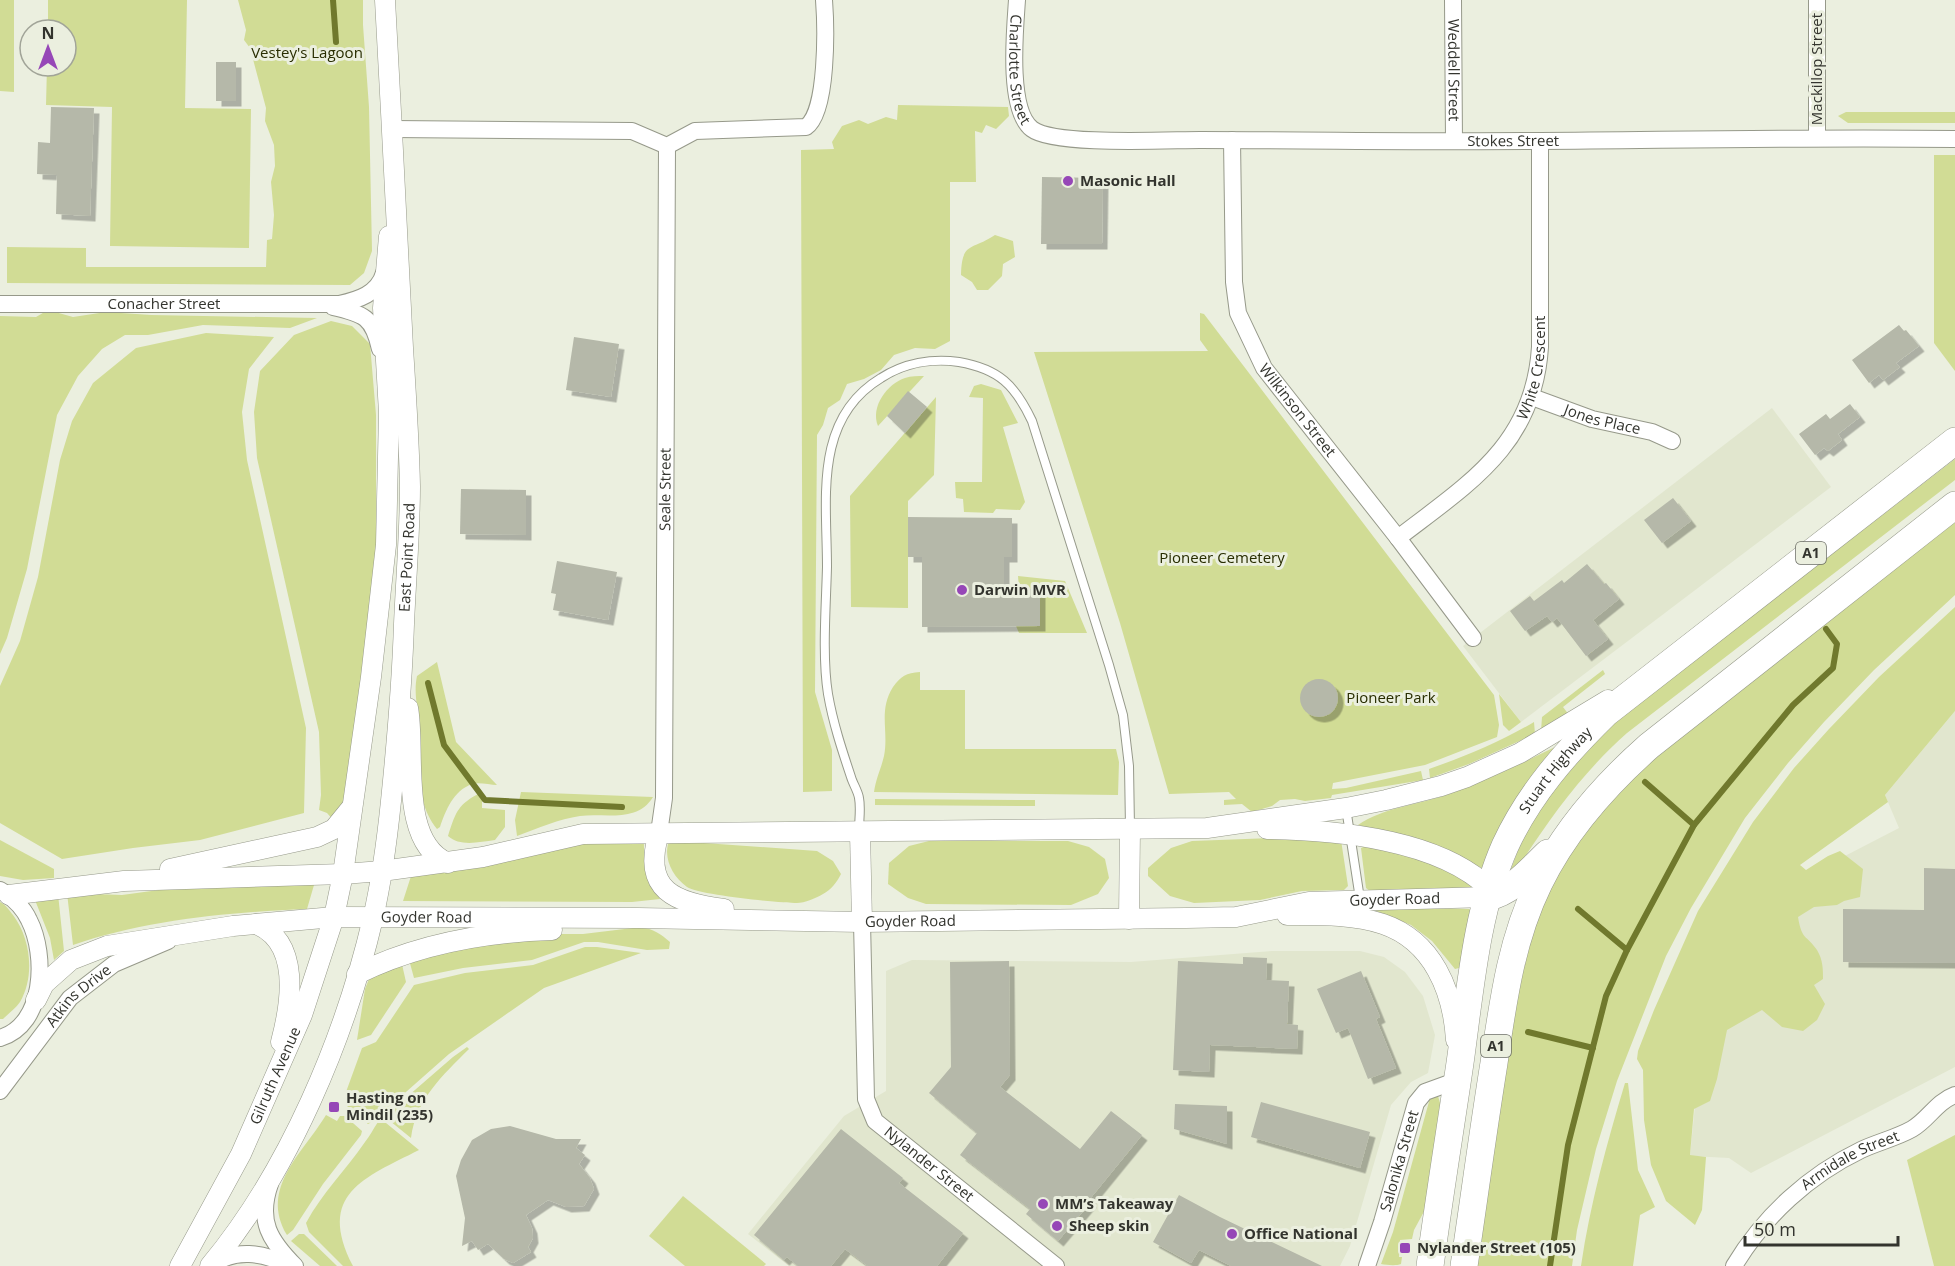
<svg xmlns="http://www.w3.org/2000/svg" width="1955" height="1266" font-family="'Open Sans',sans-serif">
<defs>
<filter id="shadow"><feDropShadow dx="5.5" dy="5.5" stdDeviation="0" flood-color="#0004"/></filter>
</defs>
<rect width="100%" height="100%" fill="#ebefdf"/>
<g fill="#e1e6ce">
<path d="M1772,408l59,79 -310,235 -58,-76z"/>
<path d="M1955,711v356l-204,106 -22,-15 -39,-2 12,-121 83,-148 114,-59 -14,-33z"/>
<path d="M1272,951h88l24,6 21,15 18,24 12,39 -7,38 -17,9 -20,23 -41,141 -10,20h-551l-41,-32 96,-118 42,-25v-120l26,-11 219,2z"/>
</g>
<g fill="#d1dc95">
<path d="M0,0h14v92l-14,-1z"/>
<path d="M48,0h139l-2,108 66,1 -2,139 -139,-2 2,-139 -66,-2 1,-39h19v-36h-18z"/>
<path d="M238,0h125v25l6,82 3,144 -8,22 -14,12 -343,-2v-36l79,1v19h180l1,-27 5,-1 2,-24 -3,-33 4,-16 -1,-21 -9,-24 1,-13 -16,-60 -6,-8 2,-10z"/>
<path d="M898,105l110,2 1,9 -13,13 -10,-4 -4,8 -7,-2 1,51h-26v159l-15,8 -20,-1 -21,7 -13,15 -17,9 -17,5 -7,16 -12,8 -5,17 -6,10 -2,257 17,58v41l-29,1 -2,-642 33,-1 -2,-7 10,-16 17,-6 9,4 18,-7 11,3z"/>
<path d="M1846,112h109v11h-107l-10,-7z"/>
<path d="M1934,155h21v216l-21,-28z"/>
<path d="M995,235l18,6 2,16 -12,7 -1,12 -14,14h-11l-5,-8 -11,-7c1,-34 10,-24 34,-40z"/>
<path d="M48,310l25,7 33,-5 45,3 166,3 -27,10 -87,-3 -55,10h-23l-23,14 -24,27 -21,39 -30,154 -20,69 -7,16v-338l36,1z"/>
<path d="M1200,313l4,1 290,381 5,30 -2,12 -72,28 -92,18 -1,6 14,-1 75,-17 2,9 -91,15 -1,3 -26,3 -10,-2 -15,1 -8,6 -20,6 -10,-8 -18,1v-5l12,-1 -7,-7 -60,2 -49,-171 -86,-271 174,-1 -8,-11z"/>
<path d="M331,321l21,5 18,18 6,71v146l-29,242 -12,19 -8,-9 -8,-3 2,-15 -2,-63 -62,-274 -3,-46 6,-41 34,-36z"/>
<path d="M206,333l68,4 -25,32 -7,43 5,48 59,268 -2,85 -104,27 -67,8 -71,11 -62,-36v-137l20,-45 18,-64 22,-117 12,-39 21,-38 43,-35z"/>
<path d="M924,376l-46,50c-8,-19 9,-42 27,-48 6,-2 13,-2 19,-2z"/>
<path d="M981,384l20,6 17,33 -15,4 22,75 -5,8 -24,-1 -3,4 -29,-1 -1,-13 -7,-1 -1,-16h27l1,-84 -14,-1 5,-11z"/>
<path d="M936,397l-2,78 -26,26v107l-57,-1 -1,-111z"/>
<path d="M1955,459v21l-328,253c-45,40 -77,85 -110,136l-3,2 -3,-2 9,-24 16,-31 30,-42 52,-53z"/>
<path d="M1955,522v73l-81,75 -50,52 -36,41 -43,55 -54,90 -25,48 -49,125 -21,68 -19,81 -5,36h-96l38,-254 7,-41 17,-60 37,-69 55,-64 24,-21z"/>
<path d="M1018,576l47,5 22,52h-68l-3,-7h24l-21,-37z"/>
<path d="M1955,607v104l-70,84 3,7 -88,63 6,5 22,-14 12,-5 23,18 -3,28 -16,4 -7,4 -23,2 -16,10c4,24 8,17 19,33 6,10 6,19 6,29l-9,6 11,19 -8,16 -14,11 -21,-4 -20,-17 -35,20 -10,49 -7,22 -16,8 -4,46 16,2 -4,53 -7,15 -29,-24 -15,-36 -7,-45 -1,-50 -6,-11 1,-8 16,-41 44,-99 55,-89 41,-54 35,-39 50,-52z"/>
<path d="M437,662l19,80 41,43c-7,0 -18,-3 -25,-1 -19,7 -26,26 -32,43l-3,2c-24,-31 -15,-61 -17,-98 -1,-19 -7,-36 -3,-55z"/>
<path d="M1603,670l2,4 -42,33 6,8 -28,16 1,-14z"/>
<path d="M920,672v18h45v59h151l3,13 -1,33 -244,-3c2,-14 7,-23 10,-36 5,-25 -6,-45 9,-69 8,-11 13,-14 27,-15z"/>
<path d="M1499,694l22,28 -12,9 -6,-6z"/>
<path d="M1534,722l1,12 -66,30 -39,14 -1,-9c37,-13 71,-27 105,-47z"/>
<path d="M1555,747l-43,60 -30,61 -53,-23 -71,-20c23,-17 64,-21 91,-31 36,-13 71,-30 106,-47z"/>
<path d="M482,792v16l23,2v17l-10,13c-16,2 -35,7 -47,-4 8,-25 10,-32 34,-44z"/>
<path d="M521,792l132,5c-16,26 -47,16 -73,19 -21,3 -42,12 -63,20l-2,-16z"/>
<path d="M875,799l160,1v6l-160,-1z"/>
<path d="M1297,837l44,3 7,46 -4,4 -42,1 -42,9 -66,3 -24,-7 -22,-20v-8l23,-20 21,-7z"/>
<path d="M0,840l54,29v9l-31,2 -23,-4z"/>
<path d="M644,840c-1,23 5,39 16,59l-28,3 -229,-1 9,-28 138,-28z"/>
<path d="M676,841l141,10 16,10 8,13c-4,8 -10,16 -18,20 -6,4 -19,9 -26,9 -17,0 -98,-8 -110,-16 -14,-10 -23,-27 -19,-43z"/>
<path d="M929,841h139l21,6 16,12 4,19 -11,16 -27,11 -145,-1 -18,-6 -20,-14 1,-21 20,-17z"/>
<path d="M1366,846l50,12 53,23 7,5 -6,3 -100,2 -4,-3 -5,-40z"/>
<path d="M312,882l2,3 -7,24c-76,3 -162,11 -234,36l-6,-52 55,2 81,-11z"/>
<path d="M58,894l6,57 -10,9 -4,-22 -15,-38z"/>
<path d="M0,902c6,3 9,8 13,13 18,24 22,61 7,87 -4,6 -12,12 -17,17h-3z"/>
<path d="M1375,907l94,2 2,2 -12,57 -4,1 -23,-28 -21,-16 -37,-15z"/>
<path d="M641,927c12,2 20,7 29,15l-1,7 -22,1 -49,-8h-14l-52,18 -69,8 -49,10 -6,-22 132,-22h43z"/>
<path d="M585,947h12l44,6 -97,35 -95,66 -77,68 -4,2 -21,-18 -1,-14 16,-44 14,-6 38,-57 51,-12 68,-8z"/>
<path d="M401,960l5,22 -35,53 -14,5 8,-51 6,-15z"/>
<path d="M467,1047l2,2c-26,26 -53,50 -58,89l-21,-17 -1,-8 4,-4 60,-52z"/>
<path d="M1625,1083h3l10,87 17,37 -15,8 -7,51h-52c9,-62 26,-123 44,-183z"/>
<path d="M1438,1096l5,17 -16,93 -13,24 -2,9 -12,1 -1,17h3l-1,7c-5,2 -14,1 -20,0l12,-32 37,-134z"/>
<path d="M326,1115l11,6 3,-5h5l17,15 -1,4 -38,49 -30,46 -6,5c-28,-47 16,-82 39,-120z"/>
<path d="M378,1122l8,1 33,27c-55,28 -103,44 -66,116h-10l-34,-34 -3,-9c16,-30 40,-53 59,-81 5,-6 8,-13 13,-20z"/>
<path d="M1955,1135v131h-21l-27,-106z"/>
<path d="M683,1196l83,68 -2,2h-79l-36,-30z"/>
<path d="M299,1234h5l33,32h-17l-29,-25z"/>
</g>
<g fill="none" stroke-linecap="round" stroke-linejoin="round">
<g stroke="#70792d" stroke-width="6">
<path d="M333,0l3,42"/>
<path d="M428,683l16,62 41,55 137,7"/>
<path d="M1645,782l49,43"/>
<path d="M1578,909l49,41"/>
<path d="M1528,1032l65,16"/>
<path d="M1550,1266l18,-121 38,-149 21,-46 67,-125 99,-120 40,-37 4,-24 -11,-15"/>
</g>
</g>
<g fill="#b5b8a9" filter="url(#shadow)">
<rect x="216" y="62" width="20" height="39"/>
<path d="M51,107l43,1 -4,108 -34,-2 1,-39 -20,-1 1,-32 12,1z"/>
<path d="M1042,177l61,1 -1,66h-61z"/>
<path d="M1899,325l5,6 2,-1 13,16 -23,17 4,4 -17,13 -4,-5 -10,8 -17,-23z"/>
<path d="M574,337l45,7 -8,53 -45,-7z"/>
<path d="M908,391l19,16 -22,26 -18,-17z"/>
<path d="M1850,404l10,13 -22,17 4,6 -14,11 -4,-3 -9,7 -16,-21 27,-20 4,5z"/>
<path d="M461,489l65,1v45l-66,-1z"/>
<path d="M1673,498l18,23 -29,22 -18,-23z"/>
<path d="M908,517l104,1v39h-8v32h36v37l-118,1v-70h-14z"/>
<path d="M557,561l60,11 -9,48 -55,-10 3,-16 -5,-1z"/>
<path d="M1587,564l17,20 2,-1 13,16 -26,21 15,19 -22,17 -29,-38 -5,4 -5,-6 -22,15 -15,-20 20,-15 4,5 28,-21 2,3z"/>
<circle cx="1319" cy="698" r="19"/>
<path d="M1924,868l31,1v94l-112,-1v-53l81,1z"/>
<path d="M1243,957l24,1 -1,22 23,1 -2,43 11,1 -1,24 -87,-4 -1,27 -36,-2 5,-109 65,3z"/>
<path d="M1009,961l1,114 -10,12 80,62 31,-38 31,24 -53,65 2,2 -33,39 -32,-27 4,-5 -70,-54 17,-22 -48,-40 22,-26 -1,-105z"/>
<path d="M1361,971l19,46 -4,2 20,49 -28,11 -20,-51 -12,5 -19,-44z"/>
<path d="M1261,1102l109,30 -10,36 -109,-31z"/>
<path d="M1175,1104l52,2v38l-53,-15z"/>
<path d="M510,1126l46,13h25l-5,9 9,7 -6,9 11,14 4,11 -10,17 -18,1 -18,-7 -22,15 6,13 1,10 -5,9 3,5 -18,11 -9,-4 -16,-15 -10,6 -6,-9 -10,5 3,-28 -9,-42 5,-16 11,-20 19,-11z"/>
<path d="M841,1129l62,49 -4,5 64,50 -26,33h-69l-23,-17 -14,17h-33l-11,-9 -3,3 -30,-25z"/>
<path d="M1179,1195l41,22 102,49h-91l-32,-16 -8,13 -38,-21z"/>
</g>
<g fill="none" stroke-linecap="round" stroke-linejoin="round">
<defs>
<g id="service">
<path d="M1346,808l14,91"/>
<path d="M859,830c0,-10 2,-22 0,-32 -1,-7 -6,-14 -8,-21 -9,-27 -18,-54 -23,-83 -6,-37 -2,-88 -1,-127 0,-68 -14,-148 54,-189 23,-15 51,-20 78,-16 40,7 56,23 73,59l77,244 14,50 6,51 1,62"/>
</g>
<g id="minor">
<path id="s1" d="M1017,0c-2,29 -10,110 15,129 22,17 135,11 168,11 114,0 227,2 340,1 139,-1 277,-4 415,-2"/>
<path id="s2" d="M1453,0l1,141"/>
<path d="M1817,0v137"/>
<path d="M392,129l240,2 35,15 28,-15 111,-4c22,-15 20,-101 18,-127"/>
<path id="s3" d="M1232,140l2,142 4,31 26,55 134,170 75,100"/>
<path id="s4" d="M0,304h339c19,-4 39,-10 45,-31"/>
<path d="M333,307c31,7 40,10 47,42"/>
<path id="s5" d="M1532,397l60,22 60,13 20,9"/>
<path id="s6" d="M1398,538c70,-54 136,-93 142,-191v-206"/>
<path id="s7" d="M659,833l5,-35 3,-652"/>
<path d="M0,890c12,7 23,17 29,30 18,35 16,105 -29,118"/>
<path id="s8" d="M862,922l4,177 9,22 181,145"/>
<path id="s9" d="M0,1091l70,-93 44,-34 54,-23"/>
<path d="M270,1184c-13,37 0,57 25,82"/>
<path d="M211,1266c23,-18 53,-14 77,0"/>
<path id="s10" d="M1367,1266l15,-44 34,-119 9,-11 33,-12"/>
<path id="s11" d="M1734,1266c30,-50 75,-91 127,-116 17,-8 35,-12 51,-21 17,-10 24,-27 43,-34"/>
</g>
<g id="tertiary">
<path d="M408,708c8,43 -10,134 40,155"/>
<path d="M1267,829c68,1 172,10 223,60"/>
<path d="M860,832l2,90"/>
<path d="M659,833c-18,58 17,70 65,76"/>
<path d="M170,869l147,-32 17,-8 18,-22"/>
<path d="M9,895l115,-14 219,-7 39,-3 101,-14 100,-23 624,-6 139,-20 40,-8 55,-14 26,-9 53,-24 88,-53"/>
<path d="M1287,915c31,0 66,-1 96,9 50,17 70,67 73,116"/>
<path d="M1129,919l1,-90"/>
<path d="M256,924c45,18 35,80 25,118"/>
<path d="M357,974c59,-29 129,-42 195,-44"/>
<path id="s12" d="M36,1000l8,-16 27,-24 36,-14 126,-20 101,-9 304,1 224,4 324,-4 50,-1 73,-15 179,-5"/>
<path id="s13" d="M180,1266l61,-112 61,-139 32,-98 9,-43 28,-197 15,-132 3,-132 -6,-105 6,-72"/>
<path id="s14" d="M210,1266c79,-95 135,-228 163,-348 9,-39 14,-78 18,-117 6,-59 11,-118 13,-177 2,-46 6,-92 6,-138 -1,-46 -4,-92 -7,-138 -5,-116 -12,-232 -18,-348"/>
</g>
<g id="trunk">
<path d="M1488,897c24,-5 42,-27 60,-44"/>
<path id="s15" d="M1430,1266c9,-68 20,-135 30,-203 10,-71 16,-151 45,-217 24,-52 61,-94 101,-133l349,-272"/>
<path d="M1464,1266c10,-67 19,-135 30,-203 9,-61 17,-123 45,-180 26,-53 66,-98 110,-137l306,-241"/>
</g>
</defs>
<use href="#service" stroke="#96998a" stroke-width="10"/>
<use href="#minor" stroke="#96998a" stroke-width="18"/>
<use href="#tertiary" stroke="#96998a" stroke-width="21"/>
<use href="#trunk" stroke="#96998a" stroke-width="28"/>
<use href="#service" stroke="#fff" stroke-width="8"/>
<use href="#minor" stroke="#fff" stroke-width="16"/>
<use href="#tertiary" stroke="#fff" stroke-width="20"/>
<use href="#trunk" stroke="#fff" stroke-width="27"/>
</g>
<g fill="#9647b7" stroke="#ebefdf" stroke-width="2">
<circle cx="1068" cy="181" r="6"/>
<circle cx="962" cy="590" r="6"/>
<rect x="328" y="1101" width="12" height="12" rx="3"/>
<circle cx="1043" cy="1204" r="6"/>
<circle cx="1057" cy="1226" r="6"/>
<circle cx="1232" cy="1234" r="6"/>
<rect x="1399" y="1242" width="12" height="12" rx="3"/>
</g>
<g text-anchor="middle" stroke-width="6" stroke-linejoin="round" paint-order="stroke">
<g fill="#ebefdf" stroke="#6a6c63" stroke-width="1.5">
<rect x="1796" y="542" width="30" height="22" rx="4.5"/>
<rect x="1481" y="1035" width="30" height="22" rx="4.5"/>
</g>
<g font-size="14" font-weight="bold" fill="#33342e">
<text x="1811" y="558">A1</text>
<text x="1496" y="1051">A1</text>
</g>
<g font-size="15" fill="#282d01" stroke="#ebefdf">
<text x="307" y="58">Vestey's Lagoon</text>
<text x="1222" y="563">Pioneer Cemetery</text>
<text x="1391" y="703">Pioneer Park</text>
</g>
<g font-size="15" fill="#33342e" stroke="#ebefdf">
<text dy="5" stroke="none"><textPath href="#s1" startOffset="70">Charlotte Street</textPath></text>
<text transform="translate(1817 69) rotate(-90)" y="5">Mackillop Street</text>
<text dy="5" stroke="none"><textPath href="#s2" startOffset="70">Weddell Street</textPath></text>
<text dy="5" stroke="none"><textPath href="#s1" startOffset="616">Stokes Street</textPath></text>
<text dy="5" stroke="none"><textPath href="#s4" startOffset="164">Conacher Street</textPath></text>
<text dy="5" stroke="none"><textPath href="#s6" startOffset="226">White Crescent</textPath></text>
<text dy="5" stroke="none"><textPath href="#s3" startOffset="288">Wilkinson Street</textPath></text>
<text dy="5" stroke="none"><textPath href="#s5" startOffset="74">Jones Place</textPath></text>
<text dy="5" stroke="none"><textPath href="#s7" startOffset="344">Seale Street</textPath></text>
<text dy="5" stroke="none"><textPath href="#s14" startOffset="750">East Point Road</textPath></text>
<text dy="5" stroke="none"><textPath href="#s15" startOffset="519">Stuart Highway</textPath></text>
<text dy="5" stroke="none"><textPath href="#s12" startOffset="1384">Goyder Road</textPath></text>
<text dy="5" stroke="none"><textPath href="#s12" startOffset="414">Goyder Road</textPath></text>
<text dy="5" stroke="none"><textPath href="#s12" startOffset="898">Goyder Road</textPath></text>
<text dy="5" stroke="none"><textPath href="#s9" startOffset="124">Atkins Drive</textPath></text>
<text dy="5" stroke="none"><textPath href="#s13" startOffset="213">Gilruth Avenue</textPath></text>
<text dy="5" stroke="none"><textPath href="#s10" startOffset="110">Salonika Street</textPath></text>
<text dy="5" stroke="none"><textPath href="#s11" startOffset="160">Armidale Street</textPath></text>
<text dy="5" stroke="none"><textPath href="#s8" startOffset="270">Nylander Street</textPath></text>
</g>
<g font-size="15" font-weight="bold" fill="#33342e" stroke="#ebefdf" text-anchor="start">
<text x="1080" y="186">Masonic Hall</text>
<text x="974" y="595">Darwin MVR</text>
<text x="346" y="1103">Hasting on<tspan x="346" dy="17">Mindil (235)</tspan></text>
<text x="1055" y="1209">MM’s Takeaway</text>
<text x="1069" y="1231">Sheep skin</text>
<text x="1244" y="1239">Office National</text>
<text x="1417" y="1253">Nylander Street (105)</text>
</g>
</g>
<g transform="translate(48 48)"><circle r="28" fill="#ebefdf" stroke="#a1a498" stroke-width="1.5"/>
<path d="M0-4.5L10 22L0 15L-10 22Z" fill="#9647b7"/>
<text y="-9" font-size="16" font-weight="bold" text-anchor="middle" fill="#33342e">N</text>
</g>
<path d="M1745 1236v9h153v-9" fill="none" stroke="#33342e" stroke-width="3"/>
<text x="1754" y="1236" font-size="18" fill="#33342e" stroke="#ebefdf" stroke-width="4.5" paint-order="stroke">50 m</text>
</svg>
